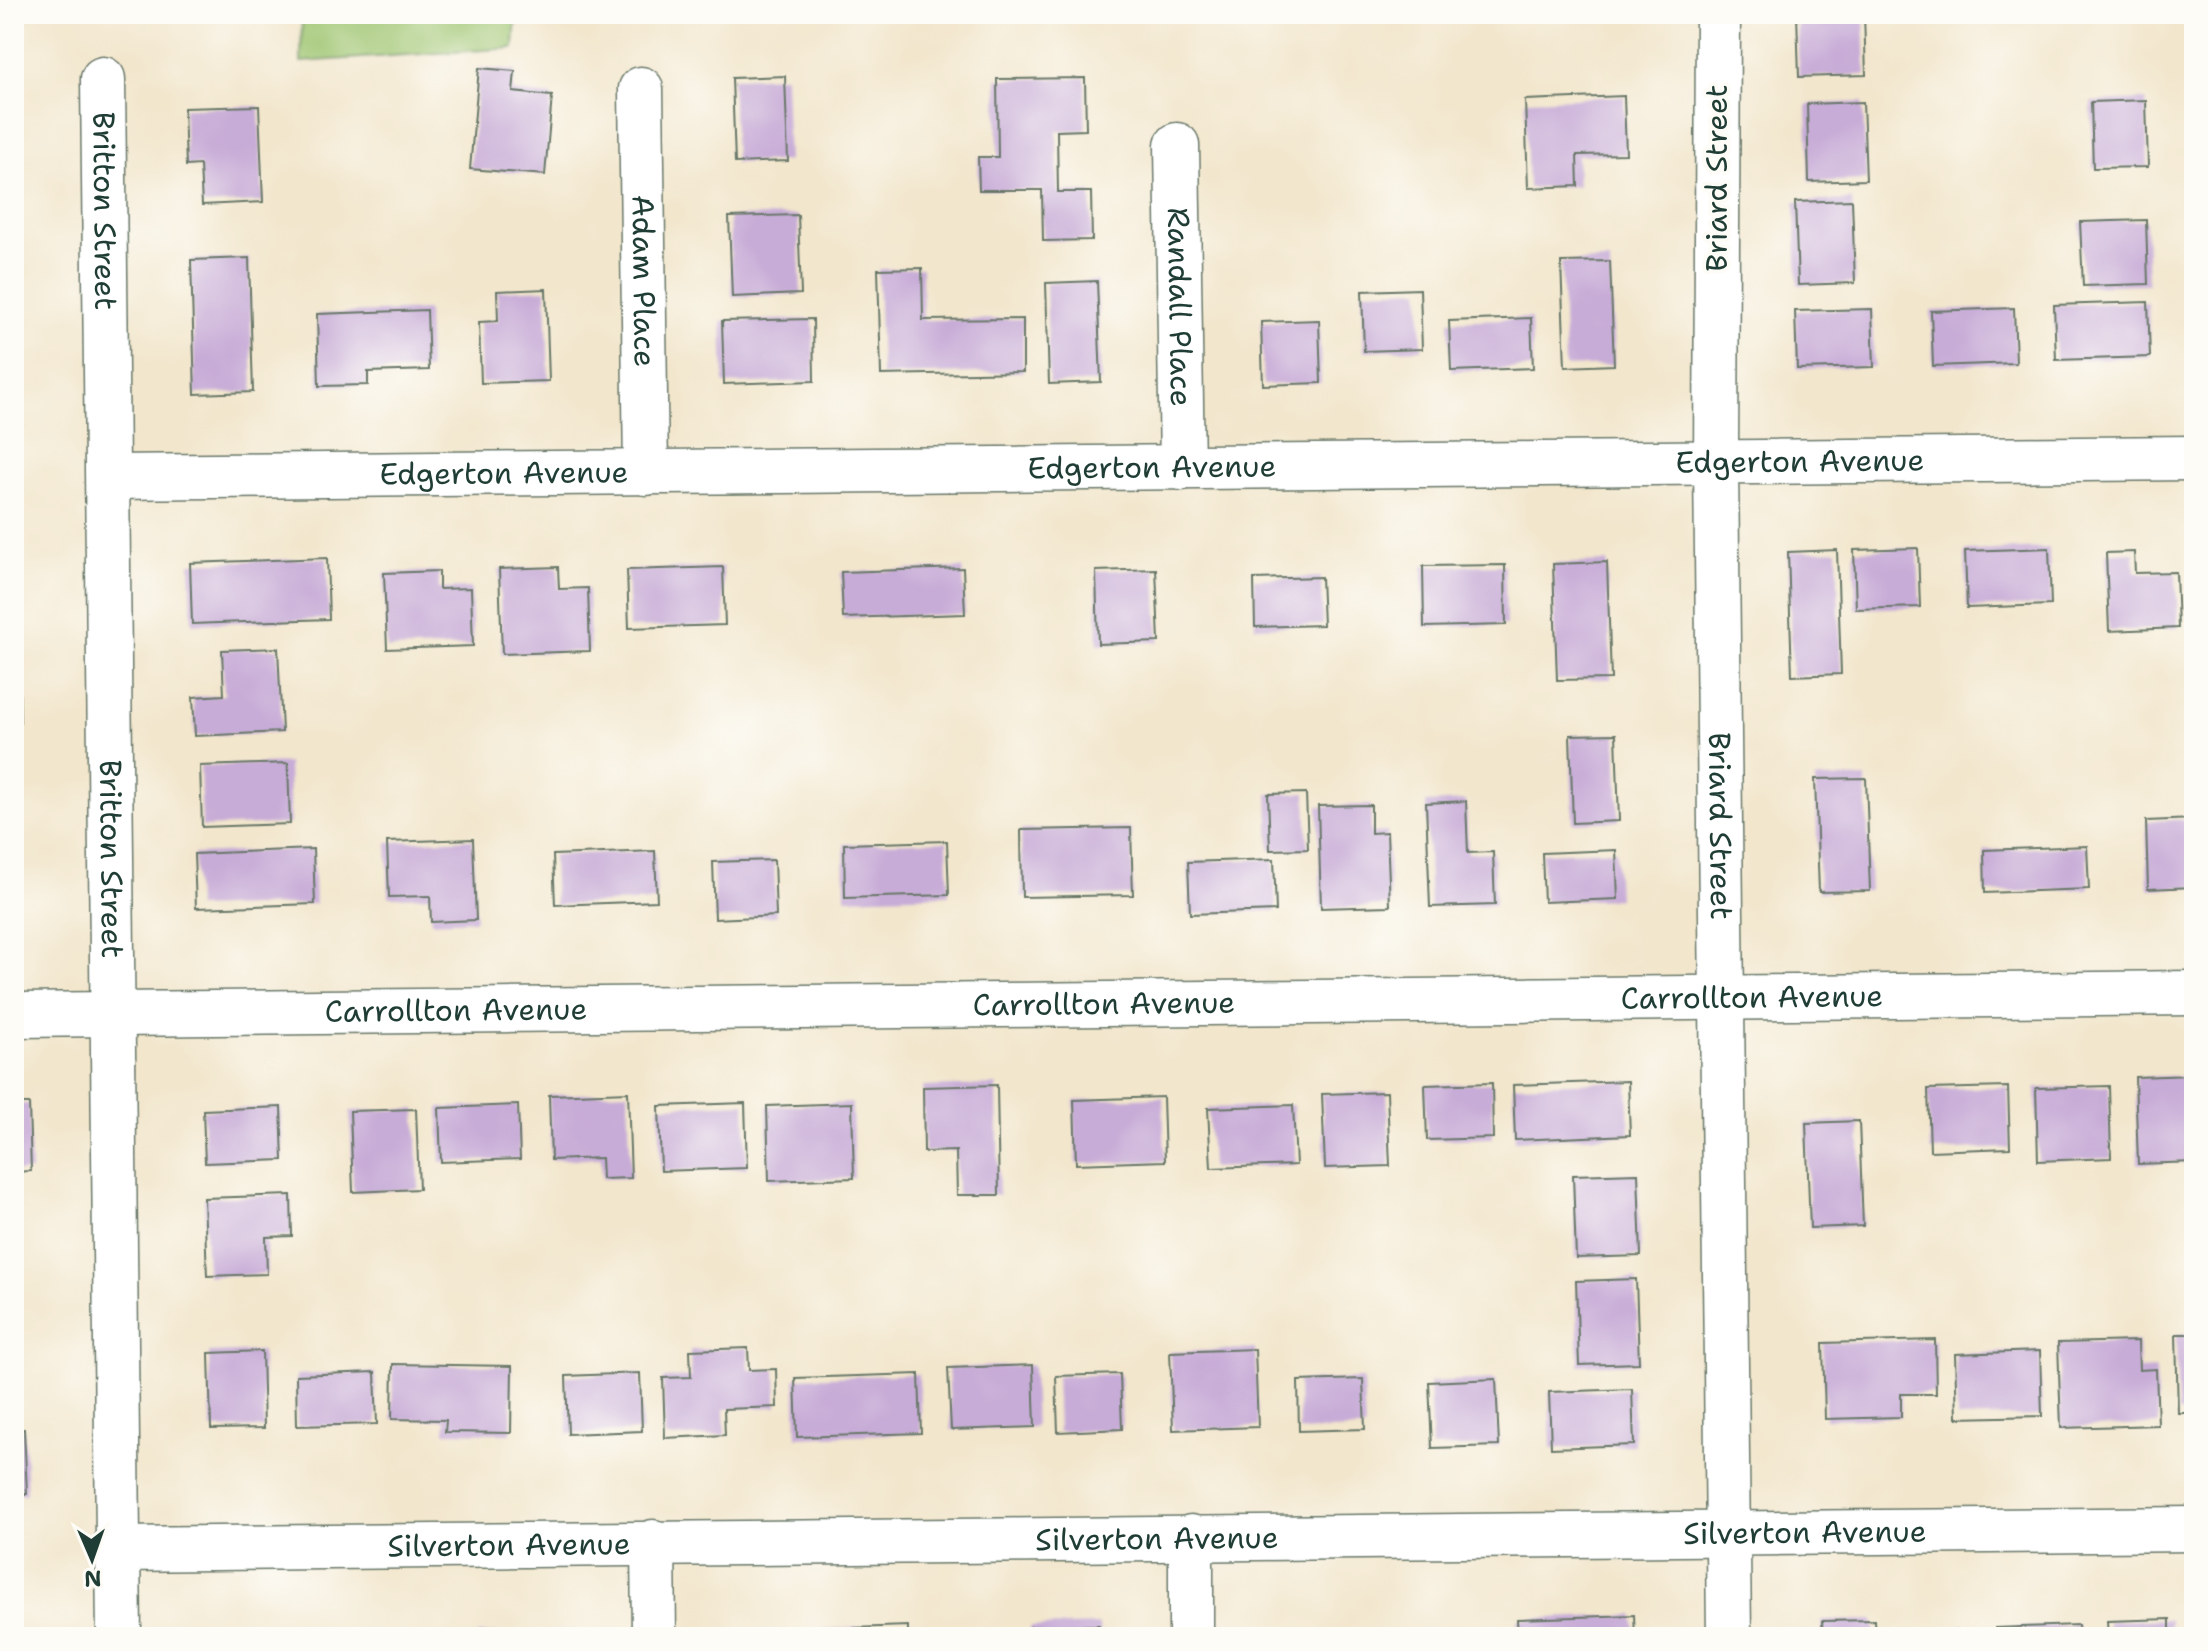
<svg xmlns="http://www.w3.org/2000/svg" width="2208" height="1651" font-family="'Shantell Sans',sans-serif">
<rect width="100%" height="100%" fill="#fdfcf7"/>
<filter id="ink" filterUnits="userSpaceOnUse"><feTurbulence type="fractalNoise" baseFrequency=".0125" numOctaves="2"/><feDisplacementMap in="SourceGraphic" scale="16" xChannelSelector="R" yChannelSelector="G"/><feConvolveMatrix kernelMatrix="1 2 1 2 8 2 1 2 1" color-interpolation-filters="sRGB"/></filter>
<filter id="wash" filterUnits="userSpaceOnUse"><feTurbulence type="fractalNoise" baseFrequency=".006" numOctaves="4" result="noise"/><feDisplacementMap in="SourceGraphic" scale="32" xChannelSelector="R" yChannelSelector="G"/><feGaussianBlur stdDeviation="1.8" result="paint"/><feColorMatrix in="noise" values="0 0 0 0 0 0 0 0 0 0 0 0 0 0 0 0 0 1.4 0 .05"/><feComposite in="paint" operator="in"/></filter>
<g filter="url(#wash)">
<rect width="100%" height="100%" fill="#f2e6cc"/>
<path fill="#9ec570" stroke="#5e8152" stroke-width="2" d="M302,14h214l-2,34 -213,14z"/>
<g id="blocks">
<g fill="#c7acd7">
<path d="M1797,14h67l2,61 -67,2z"/>
<path d="M479,68l36,3 -2,21 39,4 -7,79 -75,-6z"/>
<path d="M785,76l3,85 -53,2 -3,-85z"/>
<path d="M1085,78l1,52 -29,1 1,61h33l1,48 -49,1 -1,-51h-63l-1,-33h20l-1,-78z"/>
<path d="M1624,96l2,58 -49,1 1,31 -50,2 -3,-88z"/>
<path d="M2146,100l2,67 -55,1 -2,-66z"/>
<path d="M1863,102l3,78 -57,2 -2,-78z"/>
<path d="M259,106l4,96 -61,3 -2,-40 -14,1 -2,-58z"/>
<path d="M1852,200l3,83 -57,2 -3,-83z"/>
<path d="M798,215l3,79 -69,3 -3,-80z"/>
<path d="M2146,220l2,64 -65,2 -3,-64z"/>
<path d="M14,256h3l1,36h-4z"/>
<path d="M249,258l4,134 -58,2 -4,-134z"/>
<path d="M1610,261l4,104 -49,2 -4,-105z"/>
<path d="M922,268l1,52 100,-1v53l-142,3 -3,-106z"/>
<path d="M1097,281l4,101 -52,2 -3,-101z"/>
<path d="M546,289l3,92 -68,2 -2,-61 19,-1 -1,-30z"/>
<path d="M1420,289l2,60 -58,2 -2,-60z"/>
<path d="M2148,302l2,55 -94,3 -2,-55z"/>
<path d="M2014,308l2,55 -83,3 -2,-55z"/>
<path d="M1872,309l2,58 -77,2 -2,-58z"/>
<path d="M427,310l2,60 -61,2v13l-49,1 -2,-72z"/>
<path d="M1531,318l2,50 -82,3 -2,-50z"/>
<path d="M813,319l1,62 -90,3 -2,-63z"/>
<path d="M1319,320l2,63 -58,2 -2,-63z"/>
<rect x="14" y="365" width="4" height="44"/>
<path d="M14,480h5l1,42h-6z"/>
<path d="M1918,548l2,59 -64,2 -2,-59z"/>
<path d="M2049,548l2,57 -84,3 -2,-57z"/>
<path d="M1837,550l4,124 -49,2 -4,-124z"/>
<path d="M2134,552l1,21 41,-1 2,56 -69,3 -3,-78z"/>
<path d="M327,558l2,61 -137,5 -2,-61z"/>
<path d="M1607,562l4,117 -54,1 -4,-116z"/>
<path d="M1505,565l1,60 -82,2 -1,-61z"/>
<path d="M558,567l1,22 29,-1 2,63 -88,3 -3,-85z"/>
<path d="M723,567l2,58 -96,3 -2,-58z"/>
<path d="M963,568l2,46 -122,4 -2,-46z"/>
<path d="M1156,569l3,73 -61,2 -2,-73z"/>
<path d="M439,571v18l32,-1 2,58 -86,3 -3,-76z"/>
<path d="M1321,577l2,48 -68,2 -1,-48z"/>
<path d="M14,589h5l1,47h-6z"/>
<path d="M278,648l4,84 -87,4 -2,-39 31,-2 -2,-45z"/>
<path d="M14,678h5l1,44 -6,1z"/>
<path d="M1616,734l3,87 -46,2 -3,-88z"/>
<path d="M288,763l2,61 -88,3 -2,-61z"/>
<path d="M1866,778l4,113 -51,1 -4,-113z"/>
<path d="M1306,793l2,56 -38,1 -2,-56z"/>
<path d="M1466,801l2,52 25,-1 2,53 -65,2 -4,-104z"/>
<path d="M1371,805v28l16,-1 3,74 -69,2 -3,-102z"/>
<path d="M2194,819v68l-46,2 -2,-68z"/>
<path d="M1131,828l2,67 -111,2 -1,-67z"/>
<path d="M473,839l3,81 -45,2 -1,-26 -41,1 -2,-55z"/>
<path d="M947,841l2,54 -104,3 -1,-54z"/>
<path d="M2087,846l2,43 -104,4 -1,-43z"/>
<path d="M313,849l2,55 -119,4 -2,-54z"/>
<path d="M1616,850l2,49 -74,3 -2,-49z"/>
<path d="M655,851l2,50 -102,4 -2,-50z"/>
<path d="M1274,859l2,52 -86,3 -2,-52z"/>
<path d="M774,860l2,56 -61,3 -2,-57z"/>
<path d="M2194,1075v87l-56,2 -3,-87z"/>
<path d="M1628,1081l2,54 -115,5 -2,-55z"/>
<path d="M1492,1083l1,55 -66,2 -2,-55z"/>
<path d="M997,1085l2,110h-42l-1,-44 -32,1 -1,-65z"/>
<path d="M2109,1086l2,72 -73,3 -2,-73z"/>
<path d="M2008,1087l2,61 -80,3 -2,-62z"/>
<path d="M628,1092l3,86 -29,1 -1,-21 -50,2 -2,-65z"/>
<path d="M1387,1092l3,74 -65,2 -3,-74z"/>
<path d="M1163,1097l2,64 -89,3 -2,-64z"/>
<path d="M745,1103l2,65 -86,3 -2,-65z"/>
<path d="M852,1103l2,75 -85,3 -2,-75z"/>
<path d="M14,1104h15l2,67 -17,1z"/>
<path d="M518,1105l2,54 -79,3 -2,-54z"/>
<path d="M1293,1105l3,60 -85,3 -3,-60z"/>
<path d="M281,1107l2,53 -78,3 -2,-53z"/>
<path d="M416,1109l3,80 -66,3 -3,-81z"/>
<path d="M1859,1121l4,105 -53,2 -4,-105z"/>
<path d="M1638,1173l3,83 -65,2 -3,-83z"/>
<path d="M291,1195l1,41 -26,1 1,37 -60,2 -3,-78z"/>
<path d="M1636,1279l3,84 -60,2 -3,-84z"/>
<path d="M14,1333h3l2,70h-5z"/>
<path d="M2176,1334h18v79h-16z"/>
<path d="M1935,1340l1,54h-35v23l-76,2 -2,-76z"/>
<path d="M2138,1341l1,29 17,-1 2,56 -97,3 -3,-85z"/>
<path d="M748,1348l1,22 27,-1 1,38 -53,2 1,26 -60,3 -2,-60 28,-1 -1,-27z"/>
<path d="M1255,1349l3,78 -85,3 -3,-78z"/>
<path d="M262,1351l2,77 -53,1 -2,-76z"/>
<path d="M2040,1351l2,65 -85,2 -2,-64z"/>
<path d="M393,1364l119,2 -1,67 -66,-1 1,-12 -54,-1z"/>
<path d="M1033,1365l2,62 -84,3 -3,-62z"/>
<path d="M375,1372l2,52 -80,2 -1,-51z"/>
<path d="M640,1373l2,58 -74,3 -2,-58z"/>
<path d="M919,1374l2,59 -124,4 -2,-59z"/>
<path d="M1120,1374l2,55 -64,3 -2,-56z"/>
<path d="M1363,1379l2,50 -66,2 -1,-50z"/>
<path d="M1496,1379l3,67 -67,2 -3,-66z"/>
<path d="M1632,1389l2,56 -83,3 -2,-56z"/>
<path d="M24,1429l3,65h-13v-64z"/>
<path d="M1634,1615l1,22h-117l-1,-18z"/>
<path d="M2170,1619v18h-62l-1,-16z"/>
<path d="M1874,1620l1,17h-52l-1,-16z"/>
<path d="M1099,1625l1,12h-69l-1,-10z"/>
<path d="M2078,1625l1,12h-84v-9z"/>
<path d="M908,1626v11h-84l-1,-8z"/>
<path d="M1977,1630v7h-84v-4z"/>
<path d="M571,1631v6h-94v-3z"/>
<path d="M1380,1632v5h-80v-3z"/>
</g>
</g>
</g>
<g filter="url(#ink)">
<use href="#blocks" fill-opacity="0" stroke="#697869" stroke-width="2"/>
<g fill="none" stroke-linecap="round" stroke-linejoin="round">
<defs>
<g id="minor">
<path id="s1" d="M1718,14l-2,449 13,1174"/>
<path id="s2" d="M103,79l16,1558"/>
<path id="s3" d="M641,89l5,384"/>
<path id="s4" d="M1177,145l5,323"/>
<path id="s5" d="M108,477l2086,-19"/>
<path id="s6" d="M14,1015l2180,-22"/>
<path d="M1191,1537v100"/>
<path d="M653,1542l1,95"/>
<path id="s7" d="M119,1549l2075,-20"/>
</g>
</defs>
<use href="#minor" stroke="#697869" stroke-width="47"/>
<use href="#minor" stroke="#fff" stroke-width="44"/>
</g>
</g>
<g text-anchor="middle" stroke-width="8" stroke-linejoin="round" paint-order="stroke">
<g font-size="30" fill="#1f3d34" stroke="#fdfcf7">
<text transform="translate(1717 178) rotate(-90)" y="10">Briard Street</text>
<text dy="10" stroke="none"><textPath href="#s2" startOffset="132">Britton Street</textPath></text>
<text dy="10" stroke="none"><textPath href="#s3" startOffset="192">Adam Place</textPath></text>
<text dy="10" stroke="none"><textPath href="#s4" startOffset="162">Randall Place</textPath></text>
<text dy="10" stroke="none"><textPath href="#s5" startOffset="1692">Edgerton Avenue</textPath></text>
<text dy="10" stroke="none"><textPath href="#s5" startOffset="1044">Edgerton Avenue</textPath></text>
<text dy="10" stroke="none"><textPath href="#s5" startOffset="396">Edgerton Avenue</textPath></text>
<text dy="10" stroke="none"><textPath href="#s1" startOffset="812">Briard Street</textPath></text>
<text dy="10" stroke="none"><textPath href="#s2" startOffset="780">Britton Street</textPath></text>
<text dy="10" stroke="none"><textPath href="#s6" startOffset="1738">Carrollton Avenue</textPath></text>
<text dy="10" stroke="none"><textPath href="#s6" startOffset="1090">Carrollton Avenue</textPath></text>
<text dy="10" stroke="none"><textPath href="#s6" startOffset="442">Carrollton Avenue</textPath></text>
<text dy="10" stroke="none"><textPath href="#s7" startOffset="1686">Silverton Avenue</textPath></text>
<text dy="10" stroke="none"><textPath href="#s7" startOffset="1038">Silverton Avenue</textPath></text>
<text dy="10" stroke="none"><textPath href="#s7" startOffset="390">Silverton Avenue</textPath></text>
</g>
</g>
<rect width="2208" height="1651" fill="none" stroke="#fdfcf7" stroke-width="48"/>
<g transform="translate(92 1559) rotate(178)" stroke="#fdfcf7" stroke-width="6" paint-order="stroke">
<path d="M0-6L14 30L0 20L-14 30Z" fill="#1f3d34"/>
<text y="-12" font-size="22" font-weight="bold" text-anchor="middle" fill="#1f3d34">N</text>
</g>
</svg>
